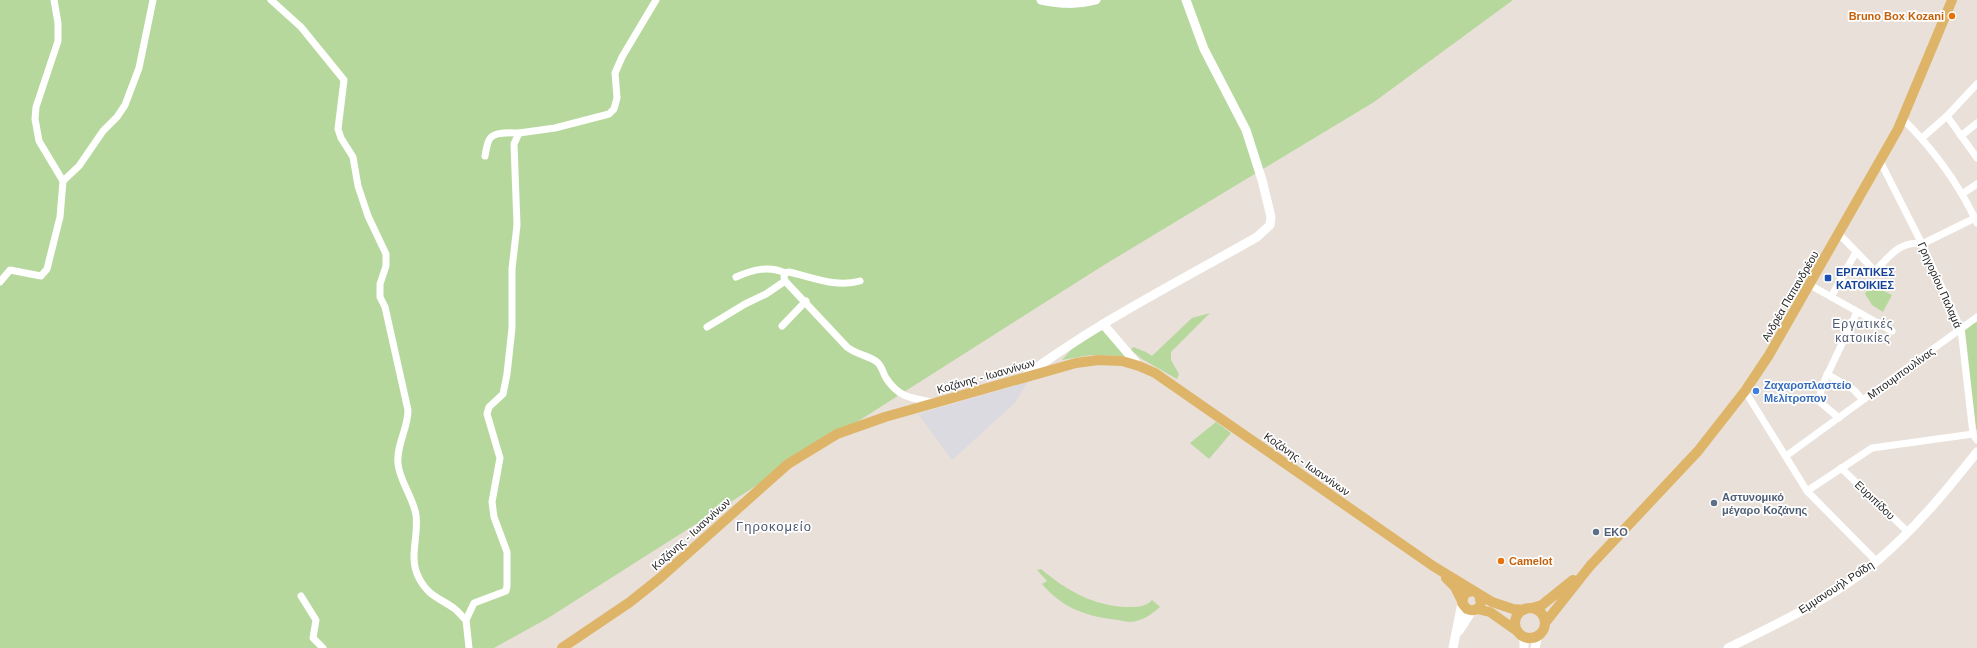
<svg xmlns="http://www.w3.org/2000/svg" width="1977" height="648" font-family="Arial,sans-serif">
<rect width="100%" height="100%" fill="#e8e0d9"/>
<path fill="#dbdae0" d="M1028,382l-13,21 -63,57 -34,-46z"/>
<g fill="#b7d89c">
<path d="M0,0h1513l-139,102 -270,163 -556,353 -54,30h-494z"/>
<path d="M1870,284l22,11 -9,17 -11,-7 -7,-11z"/>
<path d="M1210,313l-39,39v8l8,14 -2,5 -35,-20 -11,-9 2,-3 13,5 6,4 40,-38z"/>
<path d="M1977,321v108h-1l-11,-99z"/>
<path d="M1102,328l23,28 -34,-1 -29,5 16,-18z"/>
<path d="M1216,422l15,11 -22,26 -19,-16z"/>
<path d="M1041,569c25,21 52,37 86,38 8,0 20,0 25,-7l8,7c-8,7 -15,12 -24,14 -5,2 -13,0 -18,-1 -30,-3 -56,-12 -76,-36l5,-3 -10,-11z"/>
</g>
<g fill="none" stroke-linecap="round" stroke-linejoin="round">
<g stroke="#fff" stroke-width="7">
<path d="M271,0l30,27 43,53 -6,49 3,9 12,19 5,29 10,30 18,38v12l-6,18v13l5,10 23,103c0,19 -12,35 -10,54 2,18 15,33 18,51 3,22 -8,43 3,63 9,18 21,20 36,31 4,3 7,8 11,11"/>
<path d="M1947,116l30,42"/>
<path d="M1903,119c31,31 56,65 74,104"/>
<path d="M1961,136l16,-13"/>
<path d="M1922,138l25,-22 30,-32"/>
<path d="M485,156c1,-5 2,-12 4,-16 4,-9 22,-7 30,-7"/>
<path d="M1880,161l42,83 39,85 12,105 4,6"/>
<path d="M63,181l16,-15 24,-35 14,-14 8,-12 14,-37 14,-68"/>
<path d="M1962,194l15,-10"/>
<path d="M1839,234l36,37c14,-14 25,-31 47,-27l55,-27"/>
<path d="M785,273l-1,4 1,4 62,66c10,8 21,8 30,15 5,4 6,11 9,16 13,20 25,20 47,24"/>
<path d="M736,277c16,-7 33,-12 49,-4l4,-1c23,5 47,16 71,9"/>
<path d="M0,282l10,-12 31,6 6,-7 13,-52 3,-36 -24,-40 -4,-22 1,-12 22,-66v-18l-4,-23"/>
<path d="M1810,285l82,46"/>
<path d="M1831,297l25,-45"/>
<path d="M782,326l24,-25"/>
<path d="M707,327l38,-23 21,-10 19,-13"/>
<path d="M1827,374l27,16 9,10"/>
<path d="M1745,391l62,100 69,70"/>
<path d="M1839,418l-19,-16 1,-14 36,-76"/>
<path d="M1786,456l191,-139"/>
<path d="M1841,468l67,64"/>
<path d="M1807,491l65,-43 101,-14"/>
<path d="M301,596l15,24 -3,18 10,10"/>
<path d="M469,648l-3,-28 8,-17 32,-12 1,-5v-34l-13,-35 -2,-15 8,-44 -13,-44 2,-7 14,-13 4,-20 5,-46v-59l5,-44 -3,-81 5,-11 36,-5 54,-14 5,-5 3,-11 -2,-25 7,-16 34,-57"/>
</g>
<g stroke="#fff" stroke-width="9">
<path d="M1041,0c20,4 35,5 55,0"/>
<path d="M1103,324l36,42"/>
<path d="M1024,377c72,-54 154,-95 233,-140l13,-12 1,-8 -9,-37 -16,-50 -42,-81 -18,-49"/>
<path d="M1459,631l13,-20"/>
<path d="M1524,637v11"/>
<path d="M1453,648l9,-45"/>
<path d="M1535,648l3,-12"/>
<path d="M1728,648c51,-25 105,-50 149,-87 38,-32 69,-70 100,-109"/>
</g>
<g stroke="#deb568" stroke-width="10">
<path d="M1446,578l9,9 7,14"/>
<path d="M1473,591l-5,1 -4,3 -2,8 5,6c7,3 12,0 14,-6l-2,-8"/>
<path d="M1532,608l10,-3 31,-25"/>
<circle cx="1530" cy="623" r="15"/>
<path d="M1477,609l13,3 27,19"/>
<path d="M1545,623l45,-57 108,-115 47,-60 24,-36 129,-226 54,-129"/>
<path d="M562,648l68,-46 30,-24 128,-114 49,-30 48,-17 191,-54 22,-3 24,1 17,5 16,7 278,193 59,36 21,7 11,1"/>
</g>
</g>
<g fill="#e8710a" stroke="#fff" stroke-width="1.5">
<circle cx="1952" cy="16" r="4"/>
<circle cx="1501" cy="561" r="4"/>
</g>
<rect fill="#1a4fb4" stroke="#fff" stroke-width="1.5" x="1824" y="274" width="8" height="8" rx="2"/>
<circle fill="#3f7fe0" stroke="#fff" stroke-width="1.5" cx="1756" cy="391" r="4"/>
<g fill="#5c6f8a" stroke="#fff" stroke-width="1.5">
<circle cx="1714" cy="503" r="4"/>
<circle cx="1596" cy="532" r="4"/>
</g>
<g text-anchor="middle" stroke-width="3.5" stroke-linejoin="round" paint-order="stroke">
<g font-size="11" font-weight="bold" fill="#c56008" stroke="#fff" text-anchor="end">
<text x="1944" y="20">Bruno Box Kozani</text>
<text x="1509" y="565" text-anchor="start">Camelot</text>
</g>
<g font-size="11" font-weight="bold" fill="#164399" stroke="#fff" text-anchor="start">
<text x="1836" y="276">ΕΡΓΑΤΙΚΕΣ<tspan x="1836" dy="13">ΚΑΤΟΙΚΙΕΣ</tspan></text>
</g>
<g font-size="11" fill="#262626" stroke="#fff">
<text transform="translate(1940 285) rotate(66)" y="4">Γρηγορίου Παλαμά</text>
<text transform="translate(1790 296) rotate(-60)" y="4">Ανδρέα Παπανδρέου</text>
<text transform="translate(1901 373) rotate(-36)" y="4">Μπουμπουλίνας</text>
<text transform="translate(986 376) rotate(-16)" y="4">Κοζάνης - Ιωαννίνων</text>
<text transform="translate(1307 464) rotate(35)" y="4">Κοζάνης - Ιωαννίνων</text>
<text transform="translate(1875 500) rotate(44)" y="4">Ευριπίδου</text>
<text transform="translate(691 534) rotate(-42)" y="4">Κοζάνης - Ιωαννίνων</text>
<text transform="translate(1836 587) rotate(-33)" y="4">Εμμανουήλ Ροΐδη</text>
</g>
<g font-size="11" font-weight="bold" fill="#366cbe" stroke="#fff" text-anchor="start">
<text x="1764" y="389">Ζαχαροπλαστείο<tspan x="1764" dy="13">Μελίτροπον</tspan></text>
</g>
<g font-size="11" font-weight="bold" fill="#4e5e75" stroke="#fff" text-anchor="start">
<text x="1722" y="501">Αστυνομικό<tspan x="1722" dy="13">μέγαρο Κοζάνης</tspan></text>
<text x="1604" y="536">EKO</text>
</g>
<g font-size="12" letter-spacing="1" fill="#4d5871" stroke="#fff">
<text x="1863" y="328">Εργατικές<tspan x="1863" dy="14">κατοικίες</tspan></text>
</g>
<g font-size="13" letter-spacing="1" fill="#4d5871" stroke="#fff">
<text x="774" y="531">Γηροκομείο</text>
</g>
</g>
</svg>
